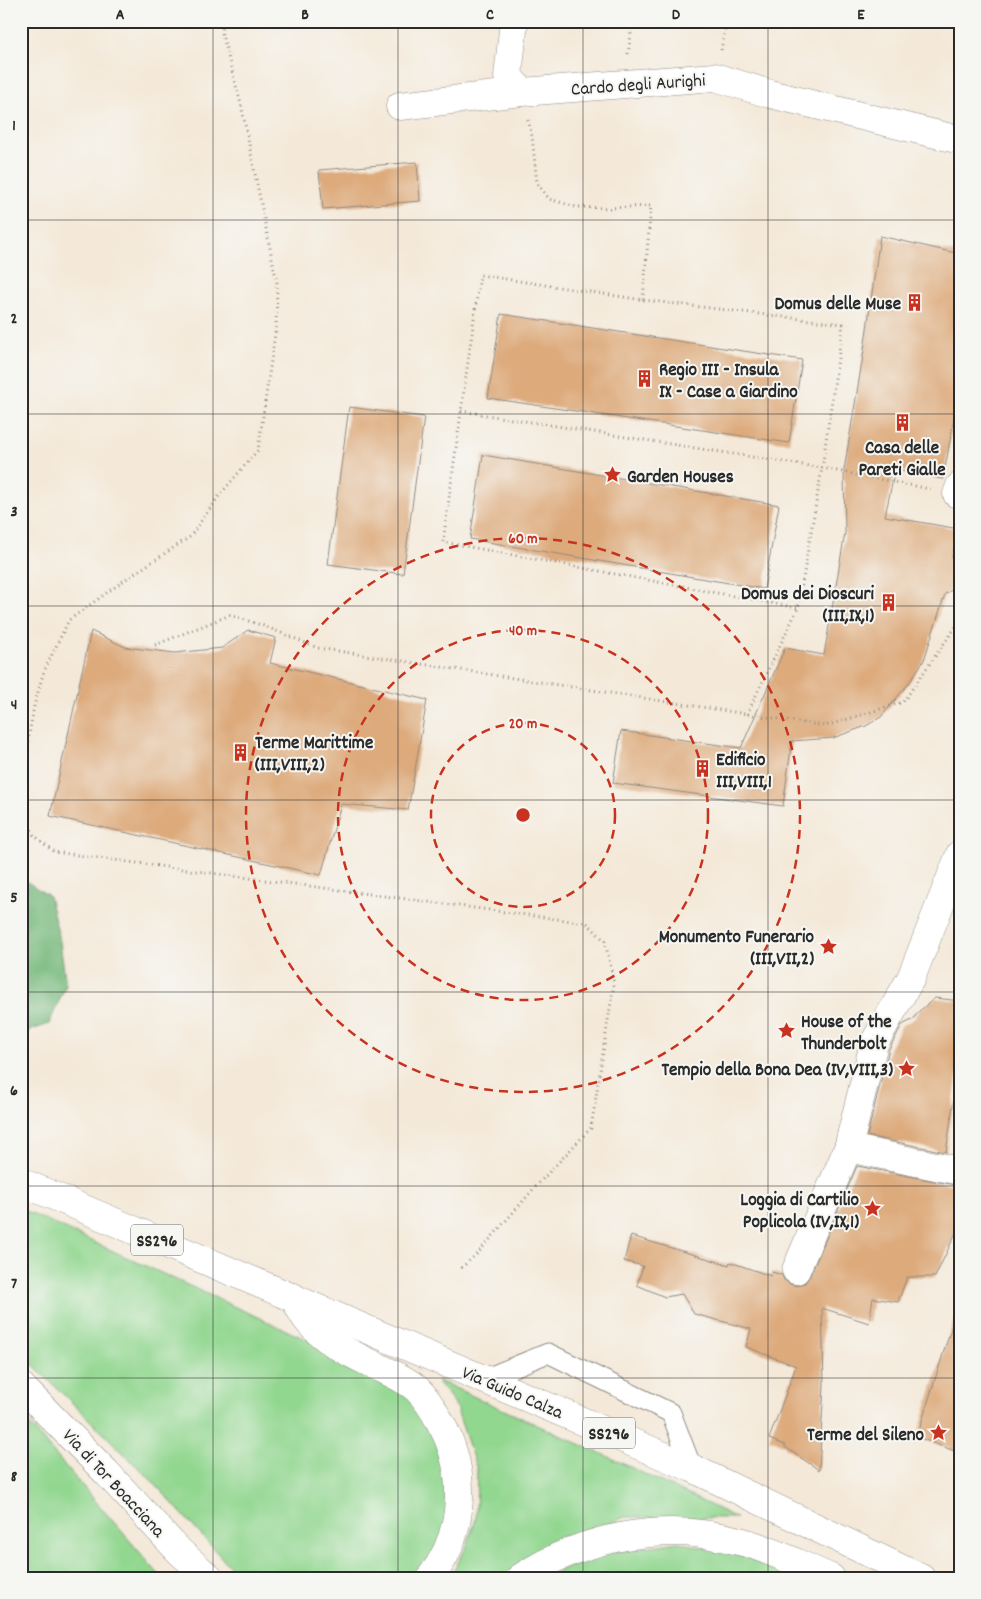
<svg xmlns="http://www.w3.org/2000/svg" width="981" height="1599" font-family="Dekko,sans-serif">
<rect width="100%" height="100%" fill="#f6f6f2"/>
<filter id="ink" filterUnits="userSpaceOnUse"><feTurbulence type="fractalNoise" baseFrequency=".02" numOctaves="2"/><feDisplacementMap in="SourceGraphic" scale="10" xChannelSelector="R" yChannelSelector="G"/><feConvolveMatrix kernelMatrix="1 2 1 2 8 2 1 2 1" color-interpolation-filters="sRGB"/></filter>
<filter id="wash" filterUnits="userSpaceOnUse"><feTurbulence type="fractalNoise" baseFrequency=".0096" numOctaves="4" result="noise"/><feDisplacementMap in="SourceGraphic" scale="20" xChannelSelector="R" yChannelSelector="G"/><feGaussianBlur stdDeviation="1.12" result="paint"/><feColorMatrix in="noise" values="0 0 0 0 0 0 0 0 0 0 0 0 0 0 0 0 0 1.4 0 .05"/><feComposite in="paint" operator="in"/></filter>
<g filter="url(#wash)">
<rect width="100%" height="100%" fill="#f4e9d9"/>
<g fill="#92d790" stroke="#5e815e">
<path d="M21,1209l278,127 99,49 44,51 9,81 -16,36 -21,25h-174l-87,-96 -132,-129z"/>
<path d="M437,1380l174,78 126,60 -112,-1 -85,35 -36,26h-55l17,-30 10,-29 1,-49 -22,-66z"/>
<path d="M21,1415l141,163h-141z"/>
<path d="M678,1542l80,17 40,19h-254l49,-23z"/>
</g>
<path fill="#75b87a" stroke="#507252" d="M21,878l28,18 11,45 6,44 -17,39 -28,10z"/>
<g id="blocks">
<g fill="#ddaa7c">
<path d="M417,162l3,39 -97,8 -4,-39z"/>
<path d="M880,236l80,18v132l-17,93 -48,-9 -10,46 74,13 -7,28 8,3v25l-15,9 -21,66 -15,23 -28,34 -15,9 -33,12 -41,3 -9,65 -170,-23 8,-52 120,17 44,-100 39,7 21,-122 -1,-63 20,-120z"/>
<path d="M501,314l301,46 -13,83 -301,-45z"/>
<path d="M349,407l75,10 -21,157 -75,-10z"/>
<path d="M483,455l296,50 -15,84 -294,-50z"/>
<path d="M248,630l28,8 -6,25 157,37 -19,110 -67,-6 -20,71 -271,-59 41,-185 34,16 50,6 47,-5z"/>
<path d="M935,998l25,3v58l-14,93 -79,-16 22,-87 13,-24 12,-6 3,-6z"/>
<path d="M857,1166l103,20v38l-25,53h-28l-9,25 -25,-4 -4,25 -47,-15 2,77 -5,85 -34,-23v-2l-16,-6 27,-73 -50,-19 5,-18 -57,-15 -12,-20 -17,3 -28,-12 6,-19 -19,-5 7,-25 98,29 1,-3 41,14 1,-4 10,3 2,5 6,4 7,2 8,-3 5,-7z"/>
<path d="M954,1319l6,1v133l-43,-16z"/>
</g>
</g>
</g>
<g filter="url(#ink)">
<use href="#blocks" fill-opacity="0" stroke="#908a82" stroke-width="1"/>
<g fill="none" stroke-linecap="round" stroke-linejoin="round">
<defs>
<path id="service" d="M484,1379l64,-26 123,60 21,55"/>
<g id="pedestrian">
<path d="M514,21l-6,55 14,16"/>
<path d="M400,106l122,-14 193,-15 55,17 190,46"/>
<path d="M957,494l3,-8"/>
<path d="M848,1148l112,23"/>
<path d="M796,1270l52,-122 26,-105 37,-65 49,-124"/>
</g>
<g id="primary">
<path d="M21,1182l671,286 229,110"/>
<path d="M293,1297c5,8 9,16 14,23 16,20 40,32 63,43 16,8 33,14 47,26 9,9 16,20 22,31 29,49 27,113 -9,158"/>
<path d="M21,1386l85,86 72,78 31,28"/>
<path d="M520,1578c66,-43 146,-58 223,-36 30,8 59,24 88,36"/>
</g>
</defs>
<use href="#service" stroke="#908a82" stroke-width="21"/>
<use href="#pedestrian" stroke="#908a82" stroke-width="29"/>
<use href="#primary" stroke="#908a82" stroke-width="29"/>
<g stroke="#908a82" stroke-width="3" stroke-dasharray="1 4" stroke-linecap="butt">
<path d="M721,50l6,-29"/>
<path d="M628,54l5,-33"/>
<path d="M528,120l4,16 5,47 12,16 27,8 34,1 41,-2 -8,94"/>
<path d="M461,411l361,57 108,21"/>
<path d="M155,645l75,-30 34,11 54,22 507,78 78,-24 57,-81"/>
<path d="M747,714l51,-106 24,-140 21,-144 -200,-24 -163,-25 -37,267 355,66"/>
<path d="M21,781l13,-75 10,-35 25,-51 57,-41 64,-42 28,-40 40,-47 18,-123 1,-44 -36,-179 -19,-70 1,-13"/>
<path d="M21,807l13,28 20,17 533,71 18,18 9,42 -23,145 -54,57 -59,68 -18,16"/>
</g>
<use href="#service" stroke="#fff" stroke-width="19"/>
<use href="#pedestrian" stroke="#fff" stroke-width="28"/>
<use href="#primary" stroke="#fff" stroke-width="28"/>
</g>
</g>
<path fill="none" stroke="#2b2b2b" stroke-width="1" stroke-opacity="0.55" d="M213,21v1557M398,21v1557M583,21v1557M768,21v1557M21,220h939M21,414h939M21,606h939M21,800h939M21,992h939M21,1186h939M21,1378h939"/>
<g fill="none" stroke="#c8321e" stroke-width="2.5" stroke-dasharray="9 6">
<circle cx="523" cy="815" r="92"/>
<circle cx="523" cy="815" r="185"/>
<circle cx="523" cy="815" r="277"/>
</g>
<defs>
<symbol id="building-bare" viewBox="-9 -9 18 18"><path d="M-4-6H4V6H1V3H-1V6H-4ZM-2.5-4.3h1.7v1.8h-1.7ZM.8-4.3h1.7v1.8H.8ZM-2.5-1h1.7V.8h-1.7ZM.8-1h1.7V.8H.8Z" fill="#c8321e" stroke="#f6f6f2" stroke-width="2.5" paint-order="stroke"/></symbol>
<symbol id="sight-bare" viewBox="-9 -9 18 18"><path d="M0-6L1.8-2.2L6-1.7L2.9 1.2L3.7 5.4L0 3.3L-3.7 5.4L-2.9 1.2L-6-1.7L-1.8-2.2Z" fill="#c8321e" stroke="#f6f6f2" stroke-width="2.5" paint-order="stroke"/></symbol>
</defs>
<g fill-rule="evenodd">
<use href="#building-bare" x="902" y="290" width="25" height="25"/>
<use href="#building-bare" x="632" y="366" width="25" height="25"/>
<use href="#building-bare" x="890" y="410" width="25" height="25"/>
<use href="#sight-bare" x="600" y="462" width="25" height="25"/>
<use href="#building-bare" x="876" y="590" width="25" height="25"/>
<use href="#building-bare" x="228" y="740" width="25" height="25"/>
<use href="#building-bare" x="690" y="756" width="25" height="25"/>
<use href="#sight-bare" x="816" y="934" width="25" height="25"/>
<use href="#sight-bare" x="774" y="1018" width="25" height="25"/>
<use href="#sight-bare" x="894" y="1056" width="25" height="25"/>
<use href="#sight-bare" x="860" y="1196" width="25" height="25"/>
<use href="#sight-bare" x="926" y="1420" width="25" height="25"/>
</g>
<g text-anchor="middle" stroke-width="4" stroke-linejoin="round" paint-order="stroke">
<g fill="#f6f6f2" stroke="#686867" stroke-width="1">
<rect x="131" y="1224.5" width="52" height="31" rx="4"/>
<rect x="583" y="1417.5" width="52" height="31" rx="4"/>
</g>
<g font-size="18" font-weight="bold" fill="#2b2b2b">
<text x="157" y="1246">SS296</text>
<text x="609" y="1439">SS296</text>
</g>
<g font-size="19" fill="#2b2b2b" stroke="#f6f6f2">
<text transform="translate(638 83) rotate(-4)" y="7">Cardo degli Aurighi</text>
<text transform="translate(513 1391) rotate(23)" y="7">Via Guido Calza</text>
<text transform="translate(115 1482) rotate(47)" y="7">Via di Tor Boacciana</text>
</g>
<g font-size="19" font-weight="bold" fill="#2b2b2b" stroke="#f6f6f2" text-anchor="end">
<text x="901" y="309">Domus delle Muse</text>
<text x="659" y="375" text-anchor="start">Regio III - Insula<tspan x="659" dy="22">IX - Case a Giardino</tspan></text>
<text x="902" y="453" text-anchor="middle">Casa delle<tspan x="902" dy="22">Pareti Gialle</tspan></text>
<text x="627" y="482" text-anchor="start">Garden Houses</text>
<text x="874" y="599">Domus dei Dioscuri<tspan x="874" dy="22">(III,IX,1)</tspan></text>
<text x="255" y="748" text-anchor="start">Terme Marittime<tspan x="255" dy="22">(III,VIII,2)</tspan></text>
<text x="716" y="765" text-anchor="start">Edificio<tspan x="716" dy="22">III,VIII,1</tspan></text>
<text x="814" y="942">Monumento Funerario<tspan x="814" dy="22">(III,VII,2)</tspan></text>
<text x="801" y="1027" text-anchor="start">House of the<tspan x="801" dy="22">Thunderbolt</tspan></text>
<text x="893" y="1075">Tempio della Bona Dea (IV,VIII,3)</text>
<text x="859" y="1205">Loggia di Cartilio<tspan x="859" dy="22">Poplicola (IV,IX,1)</tspan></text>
<text x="924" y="1440">Terme del Sileno</text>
</g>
</g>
<circle cx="523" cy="815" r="8" fill="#c8321e" stroke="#f6f6f2" stroke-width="2.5"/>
<g font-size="15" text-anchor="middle" font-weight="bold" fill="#c8321e" stroke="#f6f6f2" stroke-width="4" stroke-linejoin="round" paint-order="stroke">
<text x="523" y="543">60 m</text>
<text x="523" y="635">40 m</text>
<text x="523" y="728">20 m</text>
</g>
<rect width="981" height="1599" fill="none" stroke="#f6f6f2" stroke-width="55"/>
<rect x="28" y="28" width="926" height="1544" fill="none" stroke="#2b2b2b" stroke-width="2"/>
<g font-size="16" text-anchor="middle" font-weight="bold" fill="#2b2b2b">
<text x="120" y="19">A</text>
<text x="305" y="19">B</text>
<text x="490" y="19">C</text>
<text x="676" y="19">D</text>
<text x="861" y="19">E</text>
<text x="14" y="130">1</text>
<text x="14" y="323">2</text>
<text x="14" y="516">3</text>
<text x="14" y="709">4</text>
<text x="14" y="902">5</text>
<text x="14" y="1095">6</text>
<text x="14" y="1288">7</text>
<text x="14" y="1481">8</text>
</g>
</svg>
